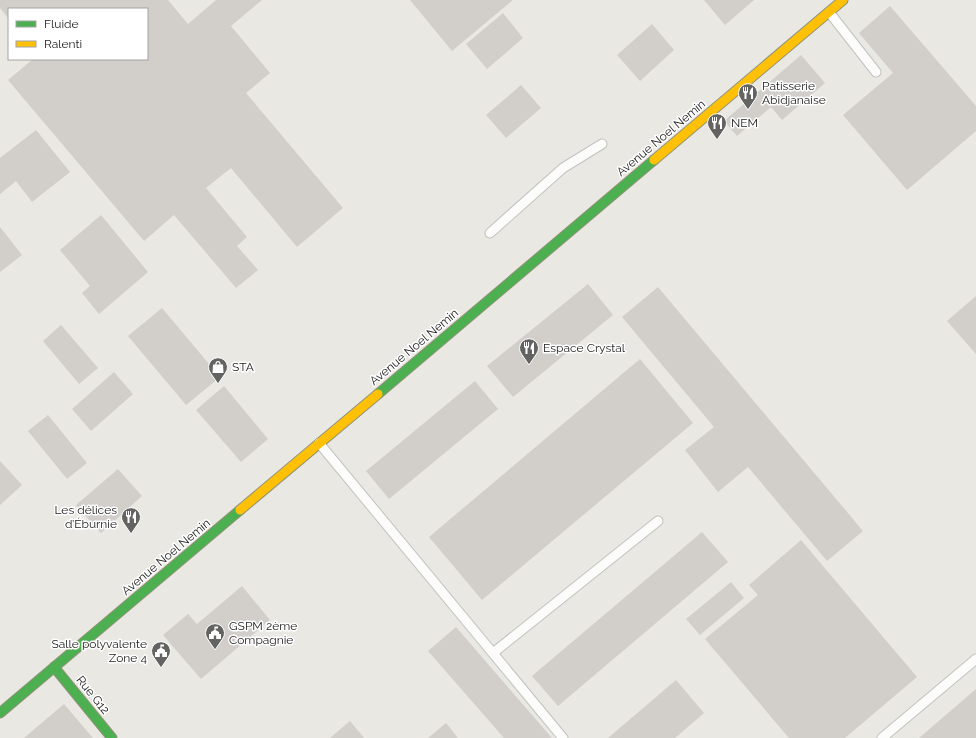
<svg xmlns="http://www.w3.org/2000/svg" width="976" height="738" font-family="Raleway,sans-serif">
<rect width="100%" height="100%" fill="#eae8e2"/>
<g fill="#d2cfcb">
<path d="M0,0h168l20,24 28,-24h46l-31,26 39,47 -24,20 97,115 -46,39 -66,-79 -25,20 41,49 -10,9 21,24 -22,18 -62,-73 -30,26 -136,-161 25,-21h114v-50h-138v10l-9,-11z"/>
<path d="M410,0h103l-61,51z"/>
<path d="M704,0h50l-29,25z"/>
<path d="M890,6l86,100v25l-69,59 -64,-75 50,-42 -34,-40z"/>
<path d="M503,13l20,25 -36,31 -21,-25z"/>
<path d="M652,24l22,26 -34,31 -23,-26z"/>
<path d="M801,55l24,28 -43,37 -11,-13 -34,29 -13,-15z"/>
<path d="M521,85l20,23 -35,30 -20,-23z"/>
<path d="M36,130l34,42 -38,30 -16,-21 -16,13v-36z"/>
<path d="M101,215l47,57 -49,42 -17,-21 8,-7 -30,-36z"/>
<path d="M0,227l22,28 -22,17z"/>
<path d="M588,284l25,31 -100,82 -26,-31z"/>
<path d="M658,287l205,244 -36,30 -79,-94 -30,25 -33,-42 29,-23 -92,-110z"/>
<path d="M976,296v58l-29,-33z"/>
<path d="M162,308l58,69 -34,28 -58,-69z"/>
<path d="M61,325l37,43 -19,16 -36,-43z"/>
<path d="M640,359l53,64 -211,177 -53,-63z"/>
<path d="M114,372l19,22 -42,37 -19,-22z"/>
<path d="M475,381l23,28 -109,90 -23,-28z"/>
<path d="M224,386l44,53 -27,23 -45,-52z"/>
<path d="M48,415l39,48 -20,16 -39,-48z"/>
<path d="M0,461l22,24 -22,20z"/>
<path d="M118,469l24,27 -41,37 -25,-28z"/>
<path d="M702,532l26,30 -170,144 -26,-30z"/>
<path d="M801,540l116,137 -72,61h-56l-84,-99 53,-44 -9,-10z"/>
<path d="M731,582l13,16 -44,37 -14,-16z"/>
<path d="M242,586l28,34 -69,59 -38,-44 25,-21 9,10z"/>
<path d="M456,627l96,111h-48l-76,-87z"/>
<path d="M676,680l28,33 -29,25h-67z"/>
<path d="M976,689v49h-57z"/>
<path d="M64,704l29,34h-69z"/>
<path d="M350,721l14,17h-34z"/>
<path d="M446,723l12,15h-30z"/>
</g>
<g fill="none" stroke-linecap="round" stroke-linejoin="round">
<defs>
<g id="lane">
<path d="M829,12l47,60"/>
<path d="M490,233l73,-65 39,-24"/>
<path d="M319,443l244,295"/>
<path d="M493,653l165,-132"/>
<path d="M882,738l94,-79"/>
</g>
<g id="fast">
<path d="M378,394l276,-234"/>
<path d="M54,667l58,71"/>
<path d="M0,713l240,-203"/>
</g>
<g id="slow">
<path d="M654,160l189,-160"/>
<path d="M240,510l138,-116"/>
</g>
</defs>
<use href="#lane" stroke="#c2c2bf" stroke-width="11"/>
<use href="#fast" stroke="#91937a" stroke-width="11"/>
<use href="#slow" stroke="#91937a" stroke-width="11"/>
<use href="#lane" stroke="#fcfcfb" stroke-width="9"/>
<use href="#fast" stroke="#4caf50" stroke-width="9"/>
<use href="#slow" stroke="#ffc107" stroke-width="9"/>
</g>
<defs>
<symbol id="restaurant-pin" viewBox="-11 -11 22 30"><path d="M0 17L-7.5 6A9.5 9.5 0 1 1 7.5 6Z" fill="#636361" stroke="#fff"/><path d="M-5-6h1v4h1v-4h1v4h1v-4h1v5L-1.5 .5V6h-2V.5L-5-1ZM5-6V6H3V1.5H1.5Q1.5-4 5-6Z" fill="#fff"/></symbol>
<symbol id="shop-pin" viewBox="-11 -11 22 30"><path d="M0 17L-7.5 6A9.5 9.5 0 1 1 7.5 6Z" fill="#636361" stroke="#fff"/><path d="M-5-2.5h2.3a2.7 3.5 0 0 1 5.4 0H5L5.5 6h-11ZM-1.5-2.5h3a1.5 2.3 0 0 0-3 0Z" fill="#fff"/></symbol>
<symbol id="civic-pin" viewBox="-11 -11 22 30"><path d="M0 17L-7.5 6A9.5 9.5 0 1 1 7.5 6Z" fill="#636361" stroke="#fff"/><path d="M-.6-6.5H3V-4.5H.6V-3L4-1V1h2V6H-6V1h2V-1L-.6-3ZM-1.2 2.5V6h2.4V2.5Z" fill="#fff"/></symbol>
</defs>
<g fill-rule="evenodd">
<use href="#restaurant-pin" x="737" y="82" width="22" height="30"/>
<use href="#restaurant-pin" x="706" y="112" width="22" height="30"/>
<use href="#restaurant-pin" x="518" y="337" width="22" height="30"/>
<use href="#shop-pin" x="207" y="356" width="22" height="30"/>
<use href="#restaurant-pin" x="120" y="506" width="22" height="30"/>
<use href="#civic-pin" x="204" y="622" width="22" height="30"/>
<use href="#civic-pin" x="150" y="640" width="22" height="30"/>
</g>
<g text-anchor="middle" stroke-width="3" stroke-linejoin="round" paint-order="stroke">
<g font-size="12" fill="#1b1b1b" stroke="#fff" text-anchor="start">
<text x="762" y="90">Patisserie<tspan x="762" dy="14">Abidjanaise</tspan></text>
<text x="731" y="127">NEM</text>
<text x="543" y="352">Espace Crystal</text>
<text x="232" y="371">STA</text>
<text x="117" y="514" text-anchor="end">Les délices<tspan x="117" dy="14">d’Éburnie</tspan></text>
<text x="229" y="630">GSPM 2ème<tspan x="229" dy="14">Compagnie</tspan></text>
<text x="147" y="648" text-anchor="end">Salle polyvalente<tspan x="147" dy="14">Zone 4</tspan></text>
</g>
<g font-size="12" fill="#1b1b1b" stroke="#fff">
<text transform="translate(661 138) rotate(-40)" y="4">Avenue Noel Nemin</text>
<text transform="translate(414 347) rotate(-40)" y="4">Avenue Noel Nemin</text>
<text transform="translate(166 557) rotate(-40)" y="4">Avenue Noel Nemin</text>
<text transform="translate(93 695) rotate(51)" y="4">Rue G12</text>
</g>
</g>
<rect x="8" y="8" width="140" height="52" fill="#ffffff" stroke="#a4a4a4"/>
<rect x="16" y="21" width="20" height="6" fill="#4caf50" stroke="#a4a4a4"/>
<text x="44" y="28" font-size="12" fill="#1b1b1b">Fluide</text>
<rect x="16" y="41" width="20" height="6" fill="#ffc107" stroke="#a4a4a4"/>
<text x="44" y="48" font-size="12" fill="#1b1b1b">Ralenti</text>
</svg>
